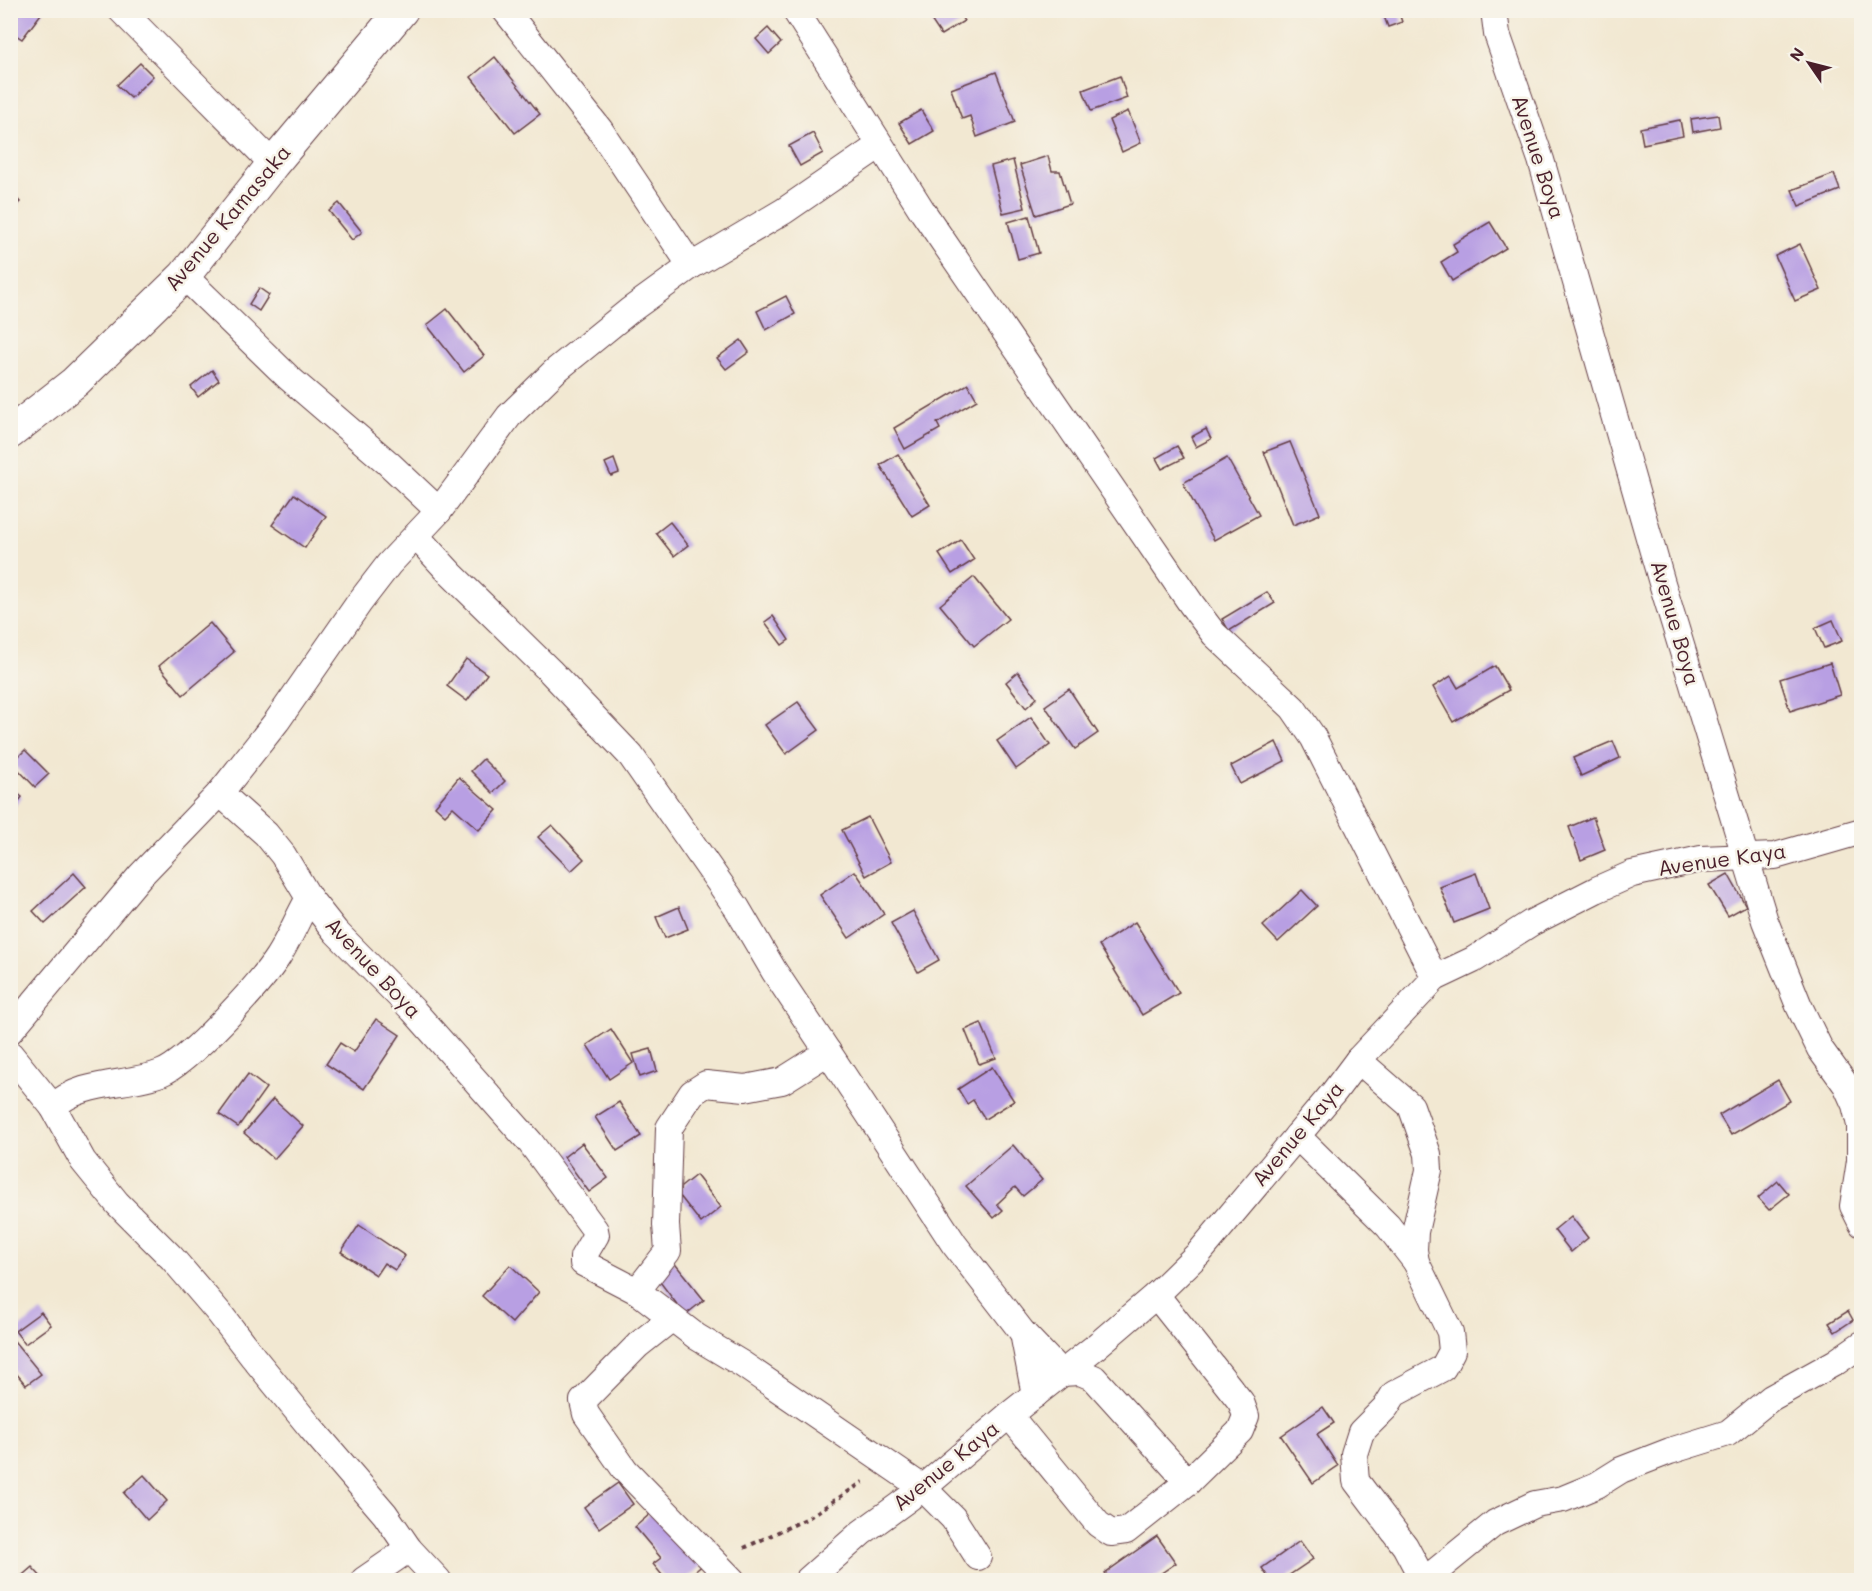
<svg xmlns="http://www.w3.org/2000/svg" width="1872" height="1591" font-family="Mali,sans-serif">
<rect width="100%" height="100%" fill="#f7f3e8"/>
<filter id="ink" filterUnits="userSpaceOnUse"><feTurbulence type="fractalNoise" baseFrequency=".0167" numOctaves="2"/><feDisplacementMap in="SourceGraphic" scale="12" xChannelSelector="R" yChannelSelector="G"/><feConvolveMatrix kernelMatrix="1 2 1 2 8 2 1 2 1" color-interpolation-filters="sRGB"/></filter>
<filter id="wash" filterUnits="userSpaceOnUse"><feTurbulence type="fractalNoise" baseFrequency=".008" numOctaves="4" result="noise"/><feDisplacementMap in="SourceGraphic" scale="24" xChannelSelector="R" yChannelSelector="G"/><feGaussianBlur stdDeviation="1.35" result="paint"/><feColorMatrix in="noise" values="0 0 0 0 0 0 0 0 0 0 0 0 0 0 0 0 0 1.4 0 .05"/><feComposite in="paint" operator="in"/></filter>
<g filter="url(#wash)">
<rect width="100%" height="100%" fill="#f2e8d2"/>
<g id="blocks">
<g fill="#b89fe3">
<path d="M10,10h34l-22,29 -12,-8z"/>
<path d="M946,10h11l7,11 -23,14 -10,-15z"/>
<path d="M1385,10h13l4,12 -14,5 -6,-16z"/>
<path d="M768,28l13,15 -12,11 -13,-15z"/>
<path d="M495,57l45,57 -25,19 -44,-56z"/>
<path d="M140,63l13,13 -22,22 -14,-13z"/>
<path d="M996,72l19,50 -38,15 -7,-21 -8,3 -11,-30z"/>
<path d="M1120,76l7,22 -36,13 -8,-21z"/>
<path d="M921,110l13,21 -22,13 -13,-21z"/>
<path d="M1128,111l13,32 -19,9 -13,-32z"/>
<path d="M1718,115l2,12 -27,5 -2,-13z"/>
<path d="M1680,120l3,16 -40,8 -3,-16z"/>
<path d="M813,133l10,20 -23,13 -11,-20z"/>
<path d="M1048,156l4,15h8l10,33 -34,11 -16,-50z"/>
<path d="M1013,160l12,48 -22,5 -12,-47z"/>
<path d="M1834,174l6,16 -41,16 -7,-16z"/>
<path d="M10,191l10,11 -10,9z"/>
<path d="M339,203l23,29 -10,8 -23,-29z"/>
<path d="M1029,216l10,37 -21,6 -10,-37z"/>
<path d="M1490,222l16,26 -54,33 -11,-19 16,-10 -4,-8z"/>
<path d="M1800,244l21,46 -26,11 -20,-45z"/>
<path d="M259,288l10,7 -10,16 -10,-7z"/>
<path d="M786,296l9,18 -29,16 -9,-19z"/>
<path d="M447,309l37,47 -20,16 -37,-47z"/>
<path d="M741,340l8,12 -23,17 -9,-11z"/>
<path d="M212,370l7,10 -21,17 -7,-10z"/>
<path d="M968,384l9,16 -40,23 3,6 -35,20 -11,-21z"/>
<path d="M1206,429l5,10 -15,8 -5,-10z"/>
<path d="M1290,442l30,72 -27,11 -29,-73z"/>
<path d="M1177,446l7,12 -22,11 -6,-11z"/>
<path d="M898,454l32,51 -18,11 -32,-51z"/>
<path d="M1227,458l32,57 -45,25 -31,-57z"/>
<path d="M614,459l5,14 -8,3 -6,-13z"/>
<path d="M294,494l32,22 -21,32 -33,-23z"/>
<path d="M670,522l18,23 -14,11 -18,-23z"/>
<path d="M961,540l13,20 -22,14 -13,-20z"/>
<path d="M974,577l34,42 -34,27 -34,-41z"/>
<path d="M1267,592l8,11 -46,28 -7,-12z"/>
<path d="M773,616l16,24 -7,5 -17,-23z"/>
<path d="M1833,620l9,21 -18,7 -9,-20z"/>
<path d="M210,623l24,29 -51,43 -24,-29z"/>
<path d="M466,659l21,15 -20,27 -20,-15z"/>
<path d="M1830,663l10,32 -50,16 -10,-32z"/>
<path d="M1495,666l14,24 -56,32 -20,-35 18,-11 7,12z"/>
<path d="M1018,672l19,26 -11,10 -20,-26z"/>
<path d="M1069,689l29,44 -23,16 -30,-43z"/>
<path d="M798,702l21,28 -33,24 -21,-29z"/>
<path d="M1031,717l19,28 -34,24 -19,-28z"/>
<path d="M1613,741l7,17 -39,18 -8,-18z"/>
<path d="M1276,742l9,19 -45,23 -9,-18z"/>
<path d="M25,750l24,24 -14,13 -23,-24z"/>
<path d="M483,759l22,22 -12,12 -22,-22z"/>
<path d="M459,777l38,33 -18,20 -26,-23 -8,8 -10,-9z"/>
<path d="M10,787l12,10 -12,15z"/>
<path d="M868,817l23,45 -25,14 -24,-46z"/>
<path d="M1593,817l12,33 -24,10 -12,-33z"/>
<path d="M552,825l32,34 -13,12 -33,-34z"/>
<path d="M855,871l29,43 -35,24 -29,-43z"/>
<path d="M74,873l12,14 -41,37 -12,-13z"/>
<path d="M1476,873l13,36 -35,14 -14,-36z"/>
<path d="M1728,874l18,32 -18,10 -19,-31z"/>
<path d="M1302,890l15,16 -39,36 -15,-16z"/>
<path d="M679,907l9,22 -23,9 -9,-21z"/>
<path d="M913,911l26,49 -21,12 -27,-49z"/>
<path d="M1135,922l44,71 -37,22 -43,-70z"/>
<path d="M376,1019l24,16 -36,54 -38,-25 14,-21 14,9z"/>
<path d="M981,1023l15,35 -17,6 -14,-34z"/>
<path d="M611,1029l22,34 -24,16 -22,-34z"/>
<path d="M651,1049l6,22 -17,6 -7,-23z"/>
<path d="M992,1067l22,34 -29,18 -12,-19 -6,4 -9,-15z"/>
<path d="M248,1074l18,14 -28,39 -19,-13z"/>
<path d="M1778,1080l12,21 -59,34 -12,-20z"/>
<path d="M273,1099l30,27 -29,33 -30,-26z"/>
<path d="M619,1102l22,34 -24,15 -22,-34z"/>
<path d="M582,1143l26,35 -19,14 -25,-35z"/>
<path d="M1013,1145l29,35 -19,16 -8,-9 -18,17 6,6 -9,8 -28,-32z"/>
<path d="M696,1175l25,32 -20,16 -25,-32z"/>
<path d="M1778,1181l11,13 -20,16 -11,-12z"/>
<path d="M1571,1216l17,22 -17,14 -17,-22z"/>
<path d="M359,1225l46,31 -10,14 -11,-7 -8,12 -35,-23z"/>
<path d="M672,1260l32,40 -19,15 -31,-41z"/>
<path d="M510,1265l29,27 -27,31 -30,-27z"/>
<path d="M1848,1311l5,9 -18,12 -6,-9z"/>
<path d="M41,1312l10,13 -26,19 -10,-13z"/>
<path d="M10,1336l31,38 -15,11 -16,-19z"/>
<path d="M1323,1407l11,16 -17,11 21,32 -25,17 -32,-47z"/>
<path d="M144,1475l23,26 -20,19 -23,-27z"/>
<path d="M618,1483l15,21 -34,24 -15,-21z"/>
<path d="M658,1507l47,56 -20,17h-19l-13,-16 8,-6 -26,-31z"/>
<path d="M1157,1536l19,27 -25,17h-40l-6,-7z"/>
<path d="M1300,1541l13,18 -31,21h-12l-8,-12z"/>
<path d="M32,1567l12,13h-27z"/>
</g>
</g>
</g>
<g filter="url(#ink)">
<use href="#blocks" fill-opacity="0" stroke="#633d44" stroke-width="1.5"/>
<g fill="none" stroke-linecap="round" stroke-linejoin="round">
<defs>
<g id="minor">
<path d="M121,10l152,154"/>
<path d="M505,10l95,120 91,136"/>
<path d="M795,10l128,202 269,393 22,29 79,74 20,29 122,241"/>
<path d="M1494,10l3,24 44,126 121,423 103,338 34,85 21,43 26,36 9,20 5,20v36l-7,45 9,18"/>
<path d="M184,276l105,102 99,85 51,48"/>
<path d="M416,536l35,38 99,97 81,85 106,152 37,63 54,81 -46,29 -37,7 -39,-4 -14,9 -23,35 -3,97 2,26 -31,40"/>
<path d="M220,793l46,41 17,21 26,43 27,34 77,78 117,132 65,88 1,5 -13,22v6l54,28 60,46 45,27 181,124 30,30 25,39"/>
<path d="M10,1031l130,-155 80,-83 57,-72 82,-118 30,-39 50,-53 70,-95 46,-45 74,-60 62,-45 93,-55 96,-66"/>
<path d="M828,1052l126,192 69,89 38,40 19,-1 14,6 94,104 52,-51 6,-15 -5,-14 -85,-107"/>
<path d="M10,1054l43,53 30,54 34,42 55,55 48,56 33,43 58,71 74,86 24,35 29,31"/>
<path d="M1358,1060l53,46 17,48 1,16 -14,62 -1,18 2,12 34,70 2,19 -9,17 -49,26 -8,13 -25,25 -7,22 2,27 49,65 18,34"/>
<path d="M53,1107c28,-27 74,-21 108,-34 27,-10 99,-89 116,-115 12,-18 21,-41 32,-60"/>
<path d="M1297,1136l91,90 28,36"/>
<path d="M672,1318l-34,27 -55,56 3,13 39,56 107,110"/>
<path d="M1023,1333l12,62"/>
<path d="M1009,1415l89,109 13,9 15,-2 62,-49"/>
<path d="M364,1580l45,-31"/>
<path d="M808,1580l53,-47 62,-45 86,-73 85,-67 62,-53 43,-42 135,-161 24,-32 77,-82 38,-18 58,-37 65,-33 36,-16 69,-15 74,-3 87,-25"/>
<path d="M1425,1580l70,-57 40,-19 28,-5 34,-14 24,-15 49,-19 58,-18 43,-35 65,-36 26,-18"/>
</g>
<path id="tertiary" d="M10,433l65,-51 109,-106 89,-112 129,-154"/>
</defs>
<use href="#minor" stroke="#633d44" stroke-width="28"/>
<use href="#tertiary" stroke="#633d44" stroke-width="34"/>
<path stroke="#633d44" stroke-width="4" stroke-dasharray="4.5 4.5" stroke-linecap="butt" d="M744,1548l64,-30 55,-36"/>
<use href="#minor" stroke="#fff" stroke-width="26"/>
<use href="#tertiary" stroke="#fff" stroke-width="32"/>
</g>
</g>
<g text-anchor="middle" stroke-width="5" stroke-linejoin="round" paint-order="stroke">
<g font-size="21" fill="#4a1f2b" stroke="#f7f3e8">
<text transform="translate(1538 157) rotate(72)" y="7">Avenue Boya</text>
<text transform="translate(228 218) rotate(-50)" y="7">Avenue Kamasaka</text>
<text transform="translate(1675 623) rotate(74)" y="7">Avenue Boya</text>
<text transform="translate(1722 860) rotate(-8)" y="7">Avenue Kaya</text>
<text transform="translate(373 968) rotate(47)" y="7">Avenue Boya</text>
<text transform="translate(1298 1134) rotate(-50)" y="7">Avenue Kaya</text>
<text transform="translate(946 1466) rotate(-39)" y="7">Avenue Kaya</text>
</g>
</g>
<rect width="1872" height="1591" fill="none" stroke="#f7f3e8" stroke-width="36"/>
<g transform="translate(1809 63) rotate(305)" stroke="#f7f3e8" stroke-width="4.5" paint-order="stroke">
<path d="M0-4.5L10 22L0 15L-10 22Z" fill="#4a1f2b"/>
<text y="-9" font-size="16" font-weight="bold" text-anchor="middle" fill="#4a1f2b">N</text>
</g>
</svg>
